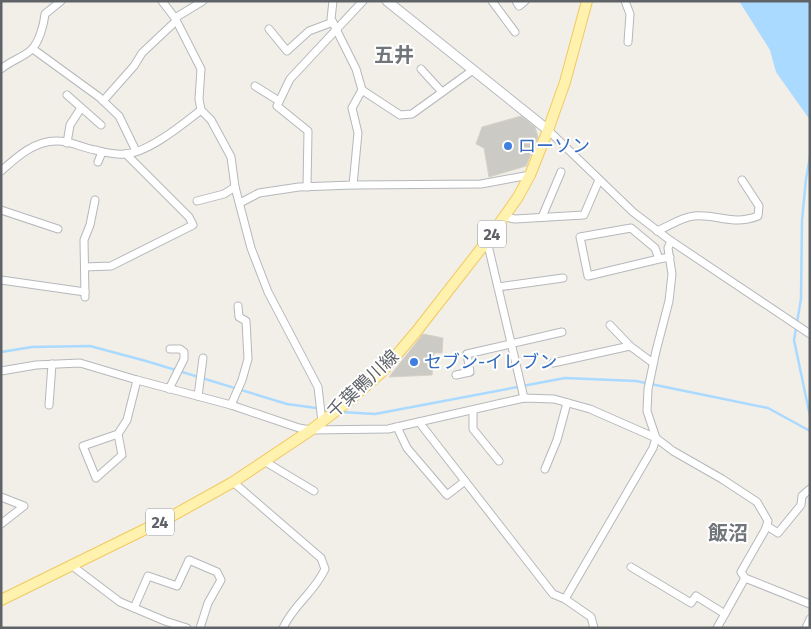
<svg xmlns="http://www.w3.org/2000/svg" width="811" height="629" font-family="'Fira Sans','Noto Sans JP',sans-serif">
<rect width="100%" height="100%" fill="#f1efe8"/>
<path fill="#aadaff" d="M739,1h71v119l-34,-48 -6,-22z"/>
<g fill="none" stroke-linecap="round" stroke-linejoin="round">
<g stroke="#aadaff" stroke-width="2.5">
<path d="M810,157l-4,22 -4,41 -1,79 -7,41 16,76"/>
<path d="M1,352l31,-5 58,-1 56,15 141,43 44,6"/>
<path d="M341,412l34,2 190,-36 71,3 132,27 42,23"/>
</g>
</g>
<g fill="#cccac5" stroke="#d6d1c6">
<path d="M521,116l14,11 3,10 -12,29 -37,11 -5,-29 -8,-4 6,-17z"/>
<path d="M423,334l20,4 -1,15h-8l-2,22 -43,2z"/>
</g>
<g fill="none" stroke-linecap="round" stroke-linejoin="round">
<defs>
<g id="street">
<path d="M162,1l13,17 26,51 -2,30 2,11 10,10 20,37 4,30 16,61 17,44 50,95 4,35"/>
<path d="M333,1l-2,18 25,50 6,21 -10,18 6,25 -5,52"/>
<path d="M492,1l23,31"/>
<path d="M516,1l3,5 6,-5"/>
<path d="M625,1l5,13 -2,28"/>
<path d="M175,18l28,-17"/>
<path d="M269,29l18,22 22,-20 24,-9"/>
<path d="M33,49l66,48 20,19 17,35"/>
<path d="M1,69c9,-8 21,-11 30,-19 8,-7 13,-26 14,-36l16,-13"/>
<path d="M421,69l21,23"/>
<path d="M255,86l24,15"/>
<path d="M362,90l38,25 12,-1 61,-44"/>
<path d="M67,95l34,30"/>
<path d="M103,101l31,-35 8,-13 34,-32"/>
<path d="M548,130l85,82 38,29 139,93"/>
<path d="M67,143l3,-18 11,-17"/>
<path d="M98,162l4,-10"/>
<path d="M1,171c16,-14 34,-31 57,-30 12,0 25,7 37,9 9,2 20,5 30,4 23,-1 58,-30 76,-44"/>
<path d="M307,187l1,-56 -31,-25 13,-27 73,-78"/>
<path d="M197,201l27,-7 11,-7"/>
<path d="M240,203l19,-10 40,-6 54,-2 128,-1 49,-9"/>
<path d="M1,210l57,19"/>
<path d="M505,217l10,2 69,-4 15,-35"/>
<path d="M542,217l19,-45"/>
<path d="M657,231c12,-5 25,-14 37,-15 25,-2 38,10 64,0l1,-10 -17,-26"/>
<path d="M487,241l37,157"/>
<path d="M659,259l-4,-11 -24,-20 -51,9 8,39 71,-17 11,-2"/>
<path d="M85,267l26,-1 82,-41 -4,-8 -63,-63"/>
<path d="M1,280l84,12"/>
<path d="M498,287l65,-9"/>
<path d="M85,297l-1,-57 6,-15 5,-25"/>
<path d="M610,325l20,21 23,17"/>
<path d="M553,363l77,-17"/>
<path d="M1,371l35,-6 44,-2 57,17 94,25 68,23 12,2 77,-1 136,-31 30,1 36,10 66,29 17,13 49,28 35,23 11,19 -3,9 -24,42 4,6 65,26"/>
<path d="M456,375l14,-3 -3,-18 95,-22"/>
<path d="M169,389l15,-30v-7l-4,-3h-10"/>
<path d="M198,396l5,-38"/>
<path d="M49,405l3,-41"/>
<path d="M231,405l11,-25 6,-21 -2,-38 -7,-4 -1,-11"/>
<path d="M473,410v19l26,32"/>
<path d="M419,422l134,172 12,5 26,18 3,11"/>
<path d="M397,427l10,21 40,47 18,-14"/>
<path d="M118,434l-35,12 13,32 26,-23 -4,-21 9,-14 10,-40"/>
<path d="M264,461l50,30"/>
<path d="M545,469l12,-29 10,-37"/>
<path d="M233,482l88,76 4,11c-11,24 -31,35 -42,59"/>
<path d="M1,497l23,9 -23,18"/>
<path d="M767,526l11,7 23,-28 1,-9 8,-7"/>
<path d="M71,565l49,37 45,19 22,7"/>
<path d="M631,567l60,36 5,-7 29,18"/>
<path d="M565,599l88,-151 3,-10 -9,-27 1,-22 8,-38 13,-50 3,-27 -4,-26 3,-7"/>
<path d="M134,608l14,-32 29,10 12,-26 28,12 4,8 -13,23 -8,25"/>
<path d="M717,628l28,-50"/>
<path d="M806,628l4,-9"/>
</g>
<path id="secondary" d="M387,1l161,129"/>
<path id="primary" d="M1,600l171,-84 61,-34 78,-52 34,-26 37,-32 34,-40 71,-91 31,-44 12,-22 18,-45 17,-48 22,-81"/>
</defs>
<use href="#street" stroke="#b5b8bc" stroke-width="9"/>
<use href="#secondary" stroke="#b6babf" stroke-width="11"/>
<use href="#primary" stroke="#f2c960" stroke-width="12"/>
<use href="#street" stroke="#fff" stroke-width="7"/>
<use href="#secondary" stroke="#fff" stroke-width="9"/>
<use href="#primary" stroke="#fff2af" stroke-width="10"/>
</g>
<g fill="#3f7fe0" stroke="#fff" stroke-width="2">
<circle cx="508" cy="146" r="5"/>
<circle cx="414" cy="362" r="5"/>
</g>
<g text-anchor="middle" stroke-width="4" stroke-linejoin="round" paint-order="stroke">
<g fill="#fff" stroke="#8f9295" stroke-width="1">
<rect x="478" y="220.5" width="28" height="27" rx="4"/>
<rect x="146" y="508.5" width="28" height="27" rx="4"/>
</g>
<g font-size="16" font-weight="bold" fill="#5f6368">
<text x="492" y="240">24</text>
<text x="160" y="528">24</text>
</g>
<g font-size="18" fill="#366cbe" stroke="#fff" text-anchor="start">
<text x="518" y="152">ローソン</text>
<text x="424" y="368">セブン-イレブン</text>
</g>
<g font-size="18" fill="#5f6368" stroke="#fff">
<text transform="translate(363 384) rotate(-43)" y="6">千葉鴨川線</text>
</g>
<g font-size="20" font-weight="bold" fill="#70757a" stroke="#fff">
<text x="394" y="62">五井</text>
<text x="728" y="540">飯沼</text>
</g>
</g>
<rect width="811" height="629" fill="none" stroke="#5f6368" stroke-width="5"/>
</svg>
